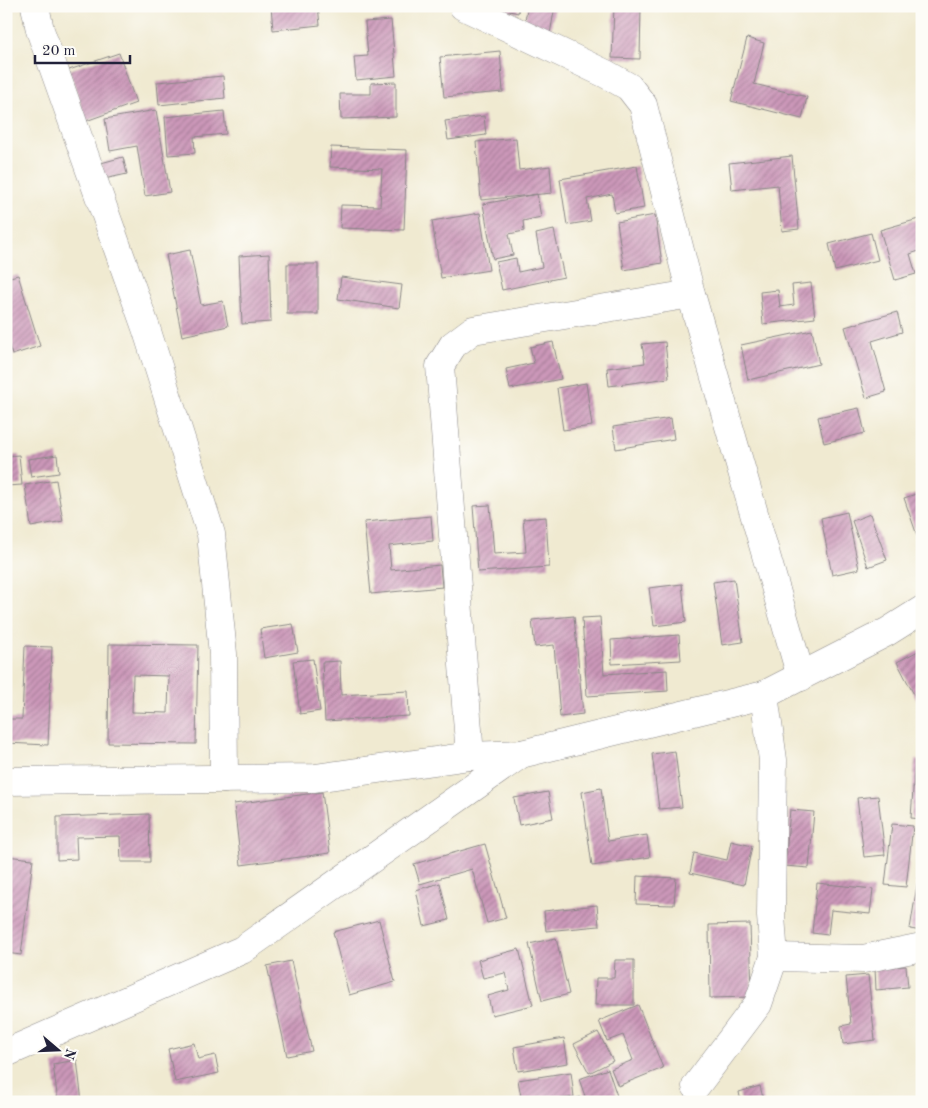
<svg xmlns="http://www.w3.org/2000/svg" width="928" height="1108" font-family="'Old Standard TT',serif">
<defs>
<pattern id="building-hatch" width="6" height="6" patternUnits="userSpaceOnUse" patternTransform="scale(1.25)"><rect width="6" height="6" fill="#cc98b9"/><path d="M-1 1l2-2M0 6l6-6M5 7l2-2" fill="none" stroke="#a57c98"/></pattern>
</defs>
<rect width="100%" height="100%" fill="#fdfcf7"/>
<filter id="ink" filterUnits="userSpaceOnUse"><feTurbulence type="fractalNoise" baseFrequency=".02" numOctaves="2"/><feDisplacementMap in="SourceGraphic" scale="10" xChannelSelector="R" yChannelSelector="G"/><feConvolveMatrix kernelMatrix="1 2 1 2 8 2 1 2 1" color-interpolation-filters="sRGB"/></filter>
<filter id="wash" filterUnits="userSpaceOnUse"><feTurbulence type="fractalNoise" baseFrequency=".0096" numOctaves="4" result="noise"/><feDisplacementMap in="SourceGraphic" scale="20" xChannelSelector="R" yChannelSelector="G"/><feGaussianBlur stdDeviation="1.12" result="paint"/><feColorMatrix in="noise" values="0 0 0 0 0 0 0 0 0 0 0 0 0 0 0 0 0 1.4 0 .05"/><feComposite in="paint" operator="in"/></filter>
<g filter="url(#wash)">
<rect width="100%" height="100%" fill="#f0ead1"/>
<g id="blocks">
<g fill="url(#building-hatch)" fill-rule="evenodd">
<path d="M271,6h47l2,19 -47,5z"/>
<path d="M488,6h31l-1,7z"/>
<path d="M528,6h27l-5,28 -27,-5z"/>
<path d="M614,6h27l-1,53 -28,-1z"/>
<path d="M391,20l5,56 -40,4 -2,-23 14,-1 -3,-34z"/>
<path d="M747,38l17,5 -10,41 53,13 -5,22 -71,-18z"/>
<path d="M500,51l3,41 -59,5 -4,-40z"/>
<path d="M119,53l17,50 -50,18 -17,-51z"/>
<path d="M223,76l2,22 -66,7 -2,-23z"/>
<path d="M396,82v35l-55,2 -1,-25h31v-11z"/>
<path d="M156,110l14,82 -25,4 -8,-50 -27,5 -5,-32z"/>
<path d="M224,111l2,23 -32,3 1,16 -27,2 -3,-38z"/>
<path d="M484,116l2,19 -38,5 -3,-19z"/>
<path d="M516,138l3,32 31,-4 2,27 -71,7 -5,-58z"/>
<path d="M331,147l76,3 -3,80 -64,-2 1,-23 39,1 2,-37 -52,-2z"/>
<path d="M792,156l7,73 -17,2 -4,-46 -46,5 -3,-27z"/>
<path d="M123,157l4,17 -23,5 -3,-16z"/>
<path d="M637,166l7,42 -29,5 -3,-19 -25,5 4,22 -24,4 -7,-46z"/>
<path d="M537,194l4,23 -18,4 1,10 -15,3 4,21 -20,4 -10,-55z"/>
<path d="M480,213l9,57 -48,8 -9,-57z"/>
<path d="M655,215l7,48 -38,7 -7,-48z"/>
<path d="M922,218v32l-12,4 6,20 -21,6 -15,-50z"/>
<path d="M554,230l10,47 -62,13 -6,-28 20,-4 2,14 24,-5 -6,-33z"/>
<path d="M871,233l7,27 -43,11 -6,-27z"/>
<path d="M190,250l11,55 22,-4 5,25 -46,10 -16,-81z"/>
<path d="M269,254l2,68 -29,2 -3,-68z"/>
<rect x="287" y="264" width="31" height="50"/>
<path d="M18,275l22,71 -28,9 -6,-18v-59z"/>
<path d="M341,277l61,8 -3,23 -61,-9z"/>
<path d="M811,283l4,35 -52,6 -3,-32 18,-2 2,17 14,-2 -2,-20z"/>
<path d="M897,312l5,20 -30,9 14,51 -20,6 -21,-71z"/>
<path d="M812,330l7,34 -71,16 -7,-35z"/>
<path d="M553,342l8,37 -51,10 -4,-20 28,-6 -4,-16z"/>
<path d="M665,342l4,36 -60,8 -2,-18 38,-5 -3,-19z"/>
<path d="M586,383l6,43 -29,4 -6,-42z"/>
<path d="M859,408l6,25 -41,10 -6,-26z"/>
<path d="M671,418l3,21 -58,10 -3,-22z"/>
<path d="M19,455l3,30 -16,1v-30z"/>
<path d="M57,455l2,18 -28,4 -3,-18z"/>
<path d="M56,480l7,41 -32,6 -6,-42z"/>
<path d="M922,492v51l-2,1 -16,-46z"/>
<path d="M490,505l4,49 32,-2 -3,-33 23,-2 3,50 -71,5 -5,-66z"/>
<path d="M847,512l12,57 -27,6 -11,-57z"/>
<path d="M870,514l17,46 -19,7 -16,-46z"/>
<path d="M431,516l2,25 -44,5 2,24 49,-5 2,22 -71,7 -7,-72z"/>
<path d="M734,579l9,63 -21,3 -9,-63z"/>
<path d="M682,584l4,38 -32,4 -5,-38z"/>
<path d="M574,616l9,98 -23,3 -6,-72 -19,2 -3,-27z"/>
<path d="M600,617l4,57 63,-4 1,21 -81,5 -5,-78z"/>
<path d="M293,624l5,28 -34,6 -4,-29z"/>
<path d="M679,635l2,25 -69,4 -1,-24z"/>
<path d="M109,644l89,1 -2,99 -88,-1zM133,675l36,1 -1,37 -36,-1z"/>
<path d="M25,646l27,1 -4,98 -42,-2v-24h16z"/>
<path d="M922,649v61l-25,-48z"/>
<path d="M313,659l7,52 -20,3 -7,-53z"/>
<path d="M340,661l1,34 67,-4 1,25 -84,5 -3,-59z"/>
<path d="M675,751l7,56 -23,2 -7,-55z"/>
<path d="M915,760l7,1v58l-11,-1z"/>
<path d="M601,788l7,53 39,-6 3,22 -58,9 -10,-74z"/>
<path d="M322,792l8,61 -89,12 -7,-61z"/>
<path d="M548,792l5,26 -34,7 -5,-27z"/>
<path d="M878,796l7,59 -21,2 -7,-59z"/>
<path d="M790,810l24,2 -5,56 -24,-2z"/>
<path d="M149,814l1,48h-29l-1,-26 -44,1 1,22 -20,1v-43z"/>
<path d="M892,824l21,2 -7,61 -21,-2z"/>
<path d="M731,841l21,5 -8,39 -54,-12 4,-20 33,7z"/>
<path d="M485,844l21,74 -19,5 -15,-54 -52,15 -6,-20z"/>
<path d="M6,856l27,3 -12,96 -15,-2z"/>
<path d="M921,861h1v70l-12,-2z"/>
<path d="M637,876l39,2 -2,27 -38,-1z"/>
<path d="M440,883l9,37 -25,6 -8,-36z"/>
<path d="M817,883l56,6 -3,25 -39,-4 -3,25 -16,-2z"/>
<path d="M597,905l2,21 -53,5 -2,-20z"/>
<path d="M379,920l16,62 -46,13 -16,-63z"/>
<path d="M750,924l2,73 -42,1 -1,-73z"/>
<path d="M556,938l13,56 -27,7 -13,-57z"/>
<path d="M519,949l14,56 -41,10 -4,-19 21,-6 -4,-17 -22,5 -5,-18z"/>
<path d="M615,960h19v45h-39l1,-27h18z"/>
<path d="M291,961l21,90 -25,5 -20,-90z"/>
<path d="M906,966l2,21 -32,3 -1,-22z"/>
<path d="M868,975l7,65 -32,4 -2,-18 10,-2 -5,-47z"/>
<path d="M638,1005l25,63 -45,18 -7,-17 22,-9 -10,-25 -16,6 -8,-20z"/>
<path d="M598,1032l15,29 -24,12 -15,-29z"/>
<path d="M564,1038l4,25 -50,8 -4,-24z"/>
<path d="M194,1043l4,16 17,-4 4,18 -44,9 -7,-33z"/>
<path d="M77,1060l5,42h-24l-5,-38z"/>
<path d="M608,1069l11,33h-32l-8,-23z"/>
<path d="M571,1072l3,25 -34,5h-18l-4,-22z"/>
<path d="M760,1086l4,16h-23l-2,-10z"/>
<path d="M580,1097l1,5h-14l-1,-1z"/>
</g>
</g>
</g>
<g filter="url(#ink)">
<use href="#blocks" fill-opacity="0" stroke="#898686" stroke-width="1"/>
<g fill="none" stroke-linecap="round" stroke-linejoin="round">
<defs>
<g id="minor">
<path d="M35,6l5,24 106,298 65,206 12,120 1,125"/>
<path d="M463,6l143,68 23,13 14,18 48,189 110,383"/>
<path d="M470,756l-30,-390 13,-21 20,-15 218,-36"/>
<path d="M6,781l309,-3 155,-22 51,-2 243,-59 123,-63 35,-22"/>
<path d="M774,957l89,2 59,-12"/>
<path d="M6,1053l236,-103 279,-196"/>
<path d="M696,1086l62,-82 16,-47 -3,-41 2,-156 -9,-65"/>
</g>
</defs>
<use href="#minor" stroke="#898686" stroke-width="29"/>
<use href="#minor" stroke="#fff" stroke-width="28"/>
</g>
</g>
<rect width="928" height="1108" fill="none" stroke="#fdfcf7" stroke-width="25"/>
<g transform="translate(58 1050) rotate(109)" stroke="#fdfcf7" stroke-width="4" paint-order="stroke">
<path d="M0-4L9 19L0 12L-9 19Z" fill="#22223b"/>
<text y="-8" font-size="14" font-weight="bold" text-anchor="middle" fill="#22223b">N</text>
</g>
<path d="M35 55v8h95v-8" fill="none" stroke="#22223b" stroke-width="2.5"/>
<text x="42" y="55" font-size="15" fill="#22223b" stroke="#fdfcf7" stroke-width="4" paint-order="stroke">20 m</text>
</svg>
